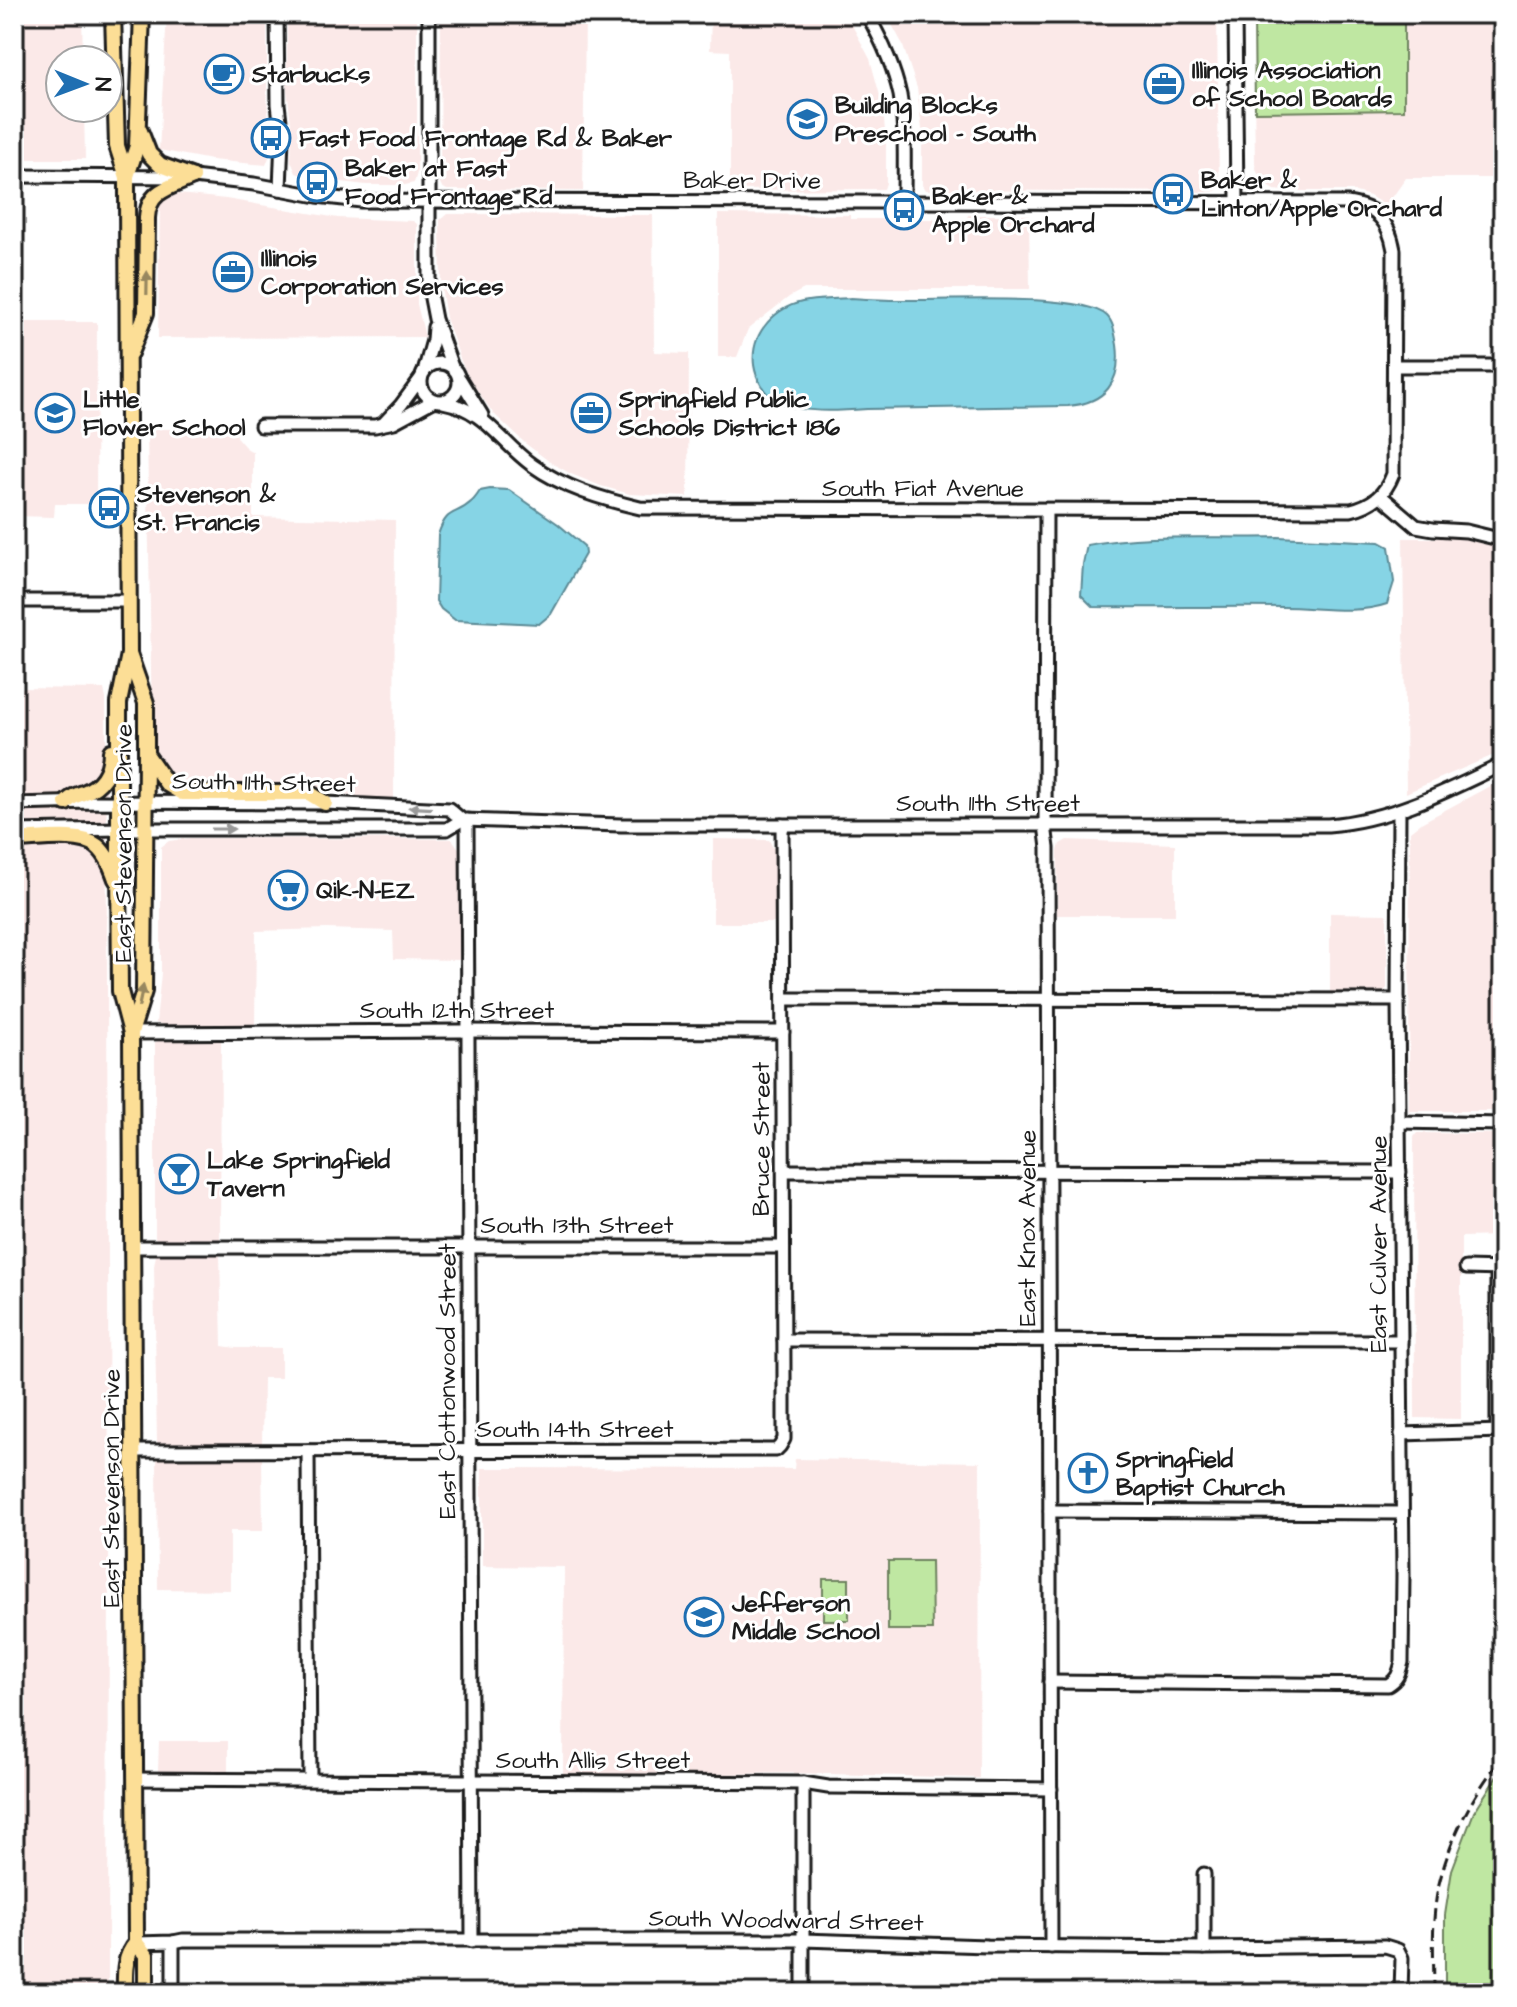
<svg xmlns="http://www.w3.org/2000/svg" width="1517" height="2007" font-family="'Architects Daughter',sans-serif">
<rect width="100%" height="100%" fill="#fff"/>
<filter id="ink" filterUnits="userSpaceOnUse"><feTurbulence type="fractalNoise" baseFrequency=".0125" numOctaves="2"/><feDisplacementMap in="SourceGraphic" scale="16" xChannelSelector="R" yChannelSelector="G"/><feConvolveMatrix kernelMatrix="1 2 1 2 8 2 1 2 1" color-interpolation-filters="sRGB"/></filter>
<g filter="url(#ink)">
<g fill="#fbe9e8">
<path d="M14,14h68l1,46h-23v48h24l1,51h-71z"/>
<path d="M167,14h100v88l3,24 1,26 -5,13 -55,-5 -52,-10z"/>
<path d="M287,14h130v159l-3,10 -9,2h-39l-57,-7 -13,-5 -5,-12 1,-29 -5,-43z"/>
<path d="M441,14h144l-2,177 -136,-1 -5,-3 -2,-4z"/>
<path d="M711,14h135l24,45 13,48 3,37v39l-2,6 -154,1v-139l-20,-1z"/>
<path d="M886,14h331l2,174 -4,3 -8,1 -282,-2 -3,-5v-56l-5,-41 -15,-45z"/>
<path d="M1253,14h250v164h-97l-20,28 -16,-10 -18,-5h-68l-10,-1 -7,-4 -10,-14 -2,-8z"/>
<path d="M179,194l47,5 112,19 75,3 4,3v80l8,33 -267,1 2,-135 8,-7z"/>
<path d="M447,214l206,1 1,137 35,1 -1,144 -58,-3 -29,-8 -30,-12 -21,-12 -24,-18 -33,-31 -23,-33 -9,-19 -15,-43 -5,-32 -1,-66z"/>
<path d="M718,214l132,1v4h117l1,-4h61l1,74h-226l-15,8 -41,32 -11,28h-19z"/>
<path d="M14,322h83l-1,182h-41l-1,13 -40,-1z"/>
<path d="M147,429h88l3,10 8,9 7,4v65l142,3 -1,281 -84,-12 -125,1 -12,-7 -15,-22 -6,-32z"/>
<path d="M1403,538h60l40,10v203l-97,42z"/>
<path d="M14,688l90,1 2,10 3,855 -1,439h-94z"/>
<path d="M1503,779v332h-94l1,-280 9,-7z"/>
<path d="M190,838l262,1 8,11 1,110 -67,-1 -1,-28 -67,-2 -70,2 -1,96 -77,1 -22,-5 5,-50v-126l8,-6z"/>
<path d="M713,839l56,1 4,8h3l2,75h-65z"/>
<path d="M1067,840l108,4v71h-118l1,-64 2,-7z"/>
<path d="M1330,913l57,1v74l-4,5 -53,-1z"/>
<path d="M171,1038l50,1 -1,201 -59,1 -6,-3v-196z"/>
<path d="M1417,1133l86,1v102l-42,1v182l-46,-1 -1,-281z"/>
<path d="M160,1253h60l2,93 14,2h45v30h-18l-1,67h-74l-31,-2 -3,-177 2,-11z"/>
<path d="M163,1458l99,1 1,72h-33v59l-72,-1 -1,-130z"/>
<path d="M795,1459l185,3 -1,316 -187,-5 -229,3 1,-209 -82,-1v-98l312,1z"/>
<path d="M159,1741h69v33l-59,-1 -11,-2z"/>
</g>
<g fill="#bfe7a2" stroke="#6e825f" stroke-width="2">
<path d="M1254,14h150v96l-149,2z"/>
<path d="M888,1561h43l1,69h-44z"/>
<rect x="823" y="1579" width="26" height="41"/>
<path d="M1503,1767v226h-58v-78l7,-45 22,-58z"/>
</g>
<g fill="#86d4e5" stroke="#5c8a95" stroke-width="2">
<path d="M851,298c16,1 33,2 49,2 40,1 181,-8 207,16 7,7 8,19 10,29 5,37 -12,58 -49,61l-201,3c-26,2 -68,5 -91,-8 -12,-7 -20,-23 -22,-36 -4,-33 23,-60 54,-64 14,-2 29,-2 43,-3z"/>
<path d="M490,489l19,1 49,34 26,22 1,8 -34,60 -12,10 -84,-4 -14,-11 -5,-8 2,-66c9,-28 17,-18 33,-33 4,-3 6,-7 9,-11z"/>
<path d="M1278,537l102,5 9,5 5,35 -7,22c-32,11 -70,3 -104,3 -63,-1 -127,1 -190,0l-12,-12 2,-31 4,-19c62,-12 128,-6 191,-8z"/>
</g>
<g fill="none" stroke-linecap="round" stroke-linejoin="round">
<defs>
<g id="minor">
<path d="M277,14l1,90 4,34 -2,51"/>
<path d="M429,14v274l6,31 17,48"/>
<path d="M867,14c14,25 27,53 33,81 6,35 4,71 4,107"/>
<path d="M1235,14l2,188"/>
<path d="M14,176l179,1 61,7 63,12 44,5 986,2c30,4 42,18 47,47l-1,224c-8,21 -21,31 -42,36l-711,-2c-38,-9 -76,-20 -108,-43 -33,-24 -46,-55 -89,-63"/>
<circle cx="440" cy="382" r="19"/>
<path d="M1395,366h108"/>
<path d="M424,372l9,-32 1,-13"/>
<path d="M460,379l22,36"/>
<path d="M383,424l18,-19 20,-27"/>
<path d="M261,426h114l19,-4 39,-21"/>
<path d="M1381,496l35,30 17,3 33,2 37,9"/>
<path d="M1046,510l-1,315 3,23 3,1099"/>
<path d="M14,601h115"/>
<path d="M14,804l76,-2 235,1 124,6 13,11 159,5h707c63,-5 119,-34 175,-61"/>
<path d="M467,820l5,1121"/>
<path d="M14,831l105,-2h328l15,-9"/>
<path d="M783,999l615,1"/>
<path d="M131,1033l328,-2 324,1"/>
<path d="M1399,1122l104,2"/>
<path d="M784,1171l616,1"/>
<path d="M132,1247h651"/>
<path d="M1466,1268l36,1"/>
<path d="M784,1340l617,1"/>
<path d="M1497,1431v-162"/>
<path d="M1401,1434l101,-3"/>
<path d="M133,1451l643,-1 4,-4 4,-7v-64l-2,-550"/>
<path d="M308,1451l2,328"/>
<path d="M1050,1511l352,2"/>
<path d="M1050,1682l338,3c10,-6 11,-12 14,-23l1,-88 -5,-574 1,-189"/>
<path d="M135,1779l668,4 25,4 223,2"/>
<path d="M173,1942v51"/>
<path d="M136,1943l37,-1 10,-2h620l184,6 217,2 181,-2 13,4 4,8 -1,35"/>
<path d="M1204,1948v-74"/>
<path d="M803,1993v-210"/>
</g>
<g id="major">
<path d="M113,14l4,132 10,31v14l2,463 -10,49v156l1,132 11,42 5,910 10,12v38"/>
<path d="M140,131l9,23 11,11 33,12"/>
<path d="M127,176l10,-30 5,-132"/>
<path d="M130,353l16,-40 1,-95c1,-28 24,-31 46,-41"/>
<path d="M129,654l17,49v51l-2,237 -13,42"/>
<path d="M146,754l21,30 15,9h127l16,10"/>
<path d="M66,803c5,-6 9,-7 17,-10 19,-7 28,-22 28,-42"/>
<path d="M14,840c22,0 66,-8 83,6 10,8 15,22 19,33"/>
<path d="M125,1993c0,-19 -2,-35 11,-50"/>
</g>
</defs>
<use href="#minor" stroke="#1c1c1c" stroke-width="17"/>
<use href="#major" stroke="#1c1c1c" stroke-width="20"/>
<use href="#minor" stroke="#fff" stroke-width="11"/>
<use href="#major" stroke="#fcde96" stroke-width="14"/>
<path stroke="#1c1c1c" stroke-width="3" stroke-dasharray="12 6" stroke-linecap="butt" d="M1434,1993c0,-35 -3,-70 4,-105 11,-47 34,-94 65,-131"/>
</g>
<defs><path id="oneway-solid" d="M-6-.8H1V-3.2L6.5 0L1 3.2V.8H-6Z" transform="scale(2)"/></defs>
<g fill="#97875f">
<use href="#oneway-solid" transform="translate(147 283) rotate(-89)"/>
<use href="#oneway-solid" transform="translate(141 996) rotate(-78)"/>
</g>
<g fill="#999">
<use href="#oneway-solid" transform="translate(420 808) rotate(-177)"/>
<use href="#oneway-solid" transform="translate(223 829)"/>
</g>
</g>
<defs>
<symbol id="cafe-ring" viewBox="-11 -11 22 22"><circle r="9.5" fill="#fff" stroke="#1f6fb2" stroke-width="1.5"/><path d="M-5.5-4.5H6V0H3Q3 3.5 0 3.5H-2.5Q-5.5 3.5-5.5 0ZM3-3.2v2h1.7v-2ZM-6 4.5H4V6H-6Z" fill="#1f6fb2"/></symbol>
<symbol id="office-ring" viewBox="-11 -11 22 22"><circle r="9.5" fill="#fff" stroke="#1f6fb2" stroke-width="1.5"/><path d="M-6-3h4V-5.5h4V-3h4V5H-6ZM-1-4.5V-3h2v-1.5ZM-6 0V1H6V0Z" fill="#1f6fb2"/></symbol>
<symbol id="school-ring" viewBox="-11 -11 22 22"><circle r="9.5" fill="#fff" stroke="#1f6fb2" stroke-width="1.5"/><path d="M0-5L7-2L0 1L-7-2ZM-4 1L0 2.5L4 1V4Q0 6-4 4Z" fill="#1f6fb2"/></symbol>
<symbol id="bus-ring" viewBox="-11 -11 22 22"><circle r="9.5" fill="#fff" stroke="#1f6fb2" stroke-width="1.5"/><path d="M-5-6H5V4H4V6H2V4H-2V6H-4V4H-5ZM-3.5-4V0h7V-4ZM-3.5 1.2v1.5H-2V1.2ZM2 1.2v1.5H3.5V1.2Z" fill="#1f6fb2"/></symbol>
<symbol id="supermarket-ring" viewBox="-11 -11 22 22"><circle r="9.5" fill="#fff" stroke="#1f6fb2" stroke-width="1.5"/><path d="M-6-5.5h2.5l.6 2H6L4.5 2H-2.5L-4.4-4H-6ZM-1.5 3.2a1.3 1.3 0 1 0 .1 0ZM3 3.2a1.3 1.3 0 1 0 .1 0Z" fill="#1f6fb2"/></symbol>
<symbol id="bar-ring" viewBox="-11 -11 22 22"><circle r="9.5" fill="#fff" stroke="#1f6fb2" stroke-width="1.5"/><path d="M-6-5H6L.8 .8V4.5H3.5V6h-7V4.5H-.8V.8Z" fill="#1f6fb2"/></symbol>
<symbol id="church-ring" viewBox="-11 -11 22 22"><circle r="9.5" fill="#fff" stroke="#1f6fb2" stroke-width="1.5"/><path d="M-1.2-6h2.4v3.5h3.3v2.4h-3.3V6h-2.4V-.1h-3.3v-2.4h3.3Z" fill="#1f6fb2"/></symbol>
</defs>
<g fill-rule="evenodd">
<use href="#cafe-ring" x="202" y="52" width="44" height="44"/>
<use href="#office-ring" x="1142" y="62" width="44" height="44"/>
<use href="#school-ring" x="785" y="97" width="44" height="44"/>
<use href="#bus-ring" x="249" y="116" width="44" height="44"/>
<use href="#bus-ring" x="295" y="160" width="44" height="44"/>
<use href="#bus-ring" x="1151" y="172" width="44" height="44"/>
<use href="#bus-ring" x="882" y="188" width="44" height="44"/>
<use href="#office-ring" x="211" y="250" width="44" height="44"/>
<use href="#school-ring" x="33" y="391" width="44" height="44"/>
<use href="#office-ring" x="569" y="391" width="44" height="44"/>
<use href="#bus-ring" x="87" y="486" width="44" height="44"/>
<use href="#supermarket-ring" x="266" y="868" width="44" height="44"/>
<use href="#bar-ring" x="157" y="1152" width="44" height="44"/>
<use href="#church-ring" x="1066" y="1451" width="44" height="44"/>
<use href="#school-ring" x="682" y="1595" width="44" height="44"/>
</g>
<g text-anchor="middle" stroke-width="6" stroke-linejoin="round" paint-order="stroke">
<g font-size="24" font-weight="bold" fill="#1c1c1c" stroke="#fff" text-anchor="start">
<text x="1192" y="78">Illinois Association<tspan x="1192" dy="28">of School Boards</tspan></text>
<text x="252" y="82">Starbucks</text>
<text x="835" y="113">Building Blocks<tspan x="835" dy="28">Preschool - South</tspan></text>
<text x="299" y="146">Fast Food Frontage Rd &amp; Baker</text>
<text x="345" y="176">Baker at Fast<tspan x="345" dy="28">Food Frontage Rd</tspan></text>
<text x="1201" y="188">Baker &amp;<tspan x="1201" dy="28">Linton/Apple Orchard</tspan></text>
<text x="932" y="204">Baker &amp;<tspan x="932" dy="28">Apple Orchard</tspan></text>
<text x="261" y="266">Illinois<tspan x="261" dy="28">Corporation Services</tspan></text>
<text x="83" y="407">Little<tspan x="83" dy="28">Flower School</tspan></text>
<text x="619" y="407">Springfield Public<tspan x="619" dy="28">Schools District 186</tspan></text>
<text x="137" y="502">Stevenson &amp;<tspan x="137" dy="28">St. Francis</tspan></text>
<text x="316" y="898">Qik-N-EZ</text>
<text x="207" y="1168">Lake Springfield<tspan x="207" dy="28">Tavern</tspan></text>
<text x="1116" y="1467">Springfield<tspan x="1116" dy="28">Baptist Church</tspan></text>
<text x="732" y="1611">Jefferson<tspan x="732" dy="28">Middle School</tspan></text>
</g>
<g font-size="24" fill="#1c1c1c" stroke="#fff">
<text x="752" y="188">Baker Drive</text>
<text x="923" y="496">South Fiat Avenue</text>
<text transform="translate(264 782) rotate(1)" y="8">South 11th Street</text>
<text x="988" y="811">South 11th Street</text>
<text transform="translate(123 843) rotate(-90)" y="8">East Stevenson Drive</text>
<text x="457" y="1018">South 12th Street</text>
<text transform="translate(761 1139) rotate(-90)" y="8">Bruce Street</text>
<text x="577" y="1233">South 13th Street</text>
<text transform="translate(1027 1228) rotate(-90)" y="8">East Knox Avenue</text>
<text transform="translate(1378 1244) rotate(-90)" y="8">East Culver Avenue</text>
<text transform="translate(447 1381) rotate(-90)" y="8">East Cottonwood Street</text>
<text x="575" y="1437">South 14th Street</text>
<text transform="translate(111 1488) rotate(-90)" y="8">East Stevenson Drive</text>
<text x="593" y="1768">South Allis Street</text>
<text transform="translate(786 1920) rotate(1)" y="8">South Woodward Street</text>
</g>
</g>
<rect width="1517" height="2007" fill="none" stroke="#fff" stroke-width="48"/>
<rect x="24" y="24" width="1469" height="1959" fill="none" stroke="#1c1c1c" stroke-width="3" filter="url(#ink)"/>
<g transform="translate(84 84) rotate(91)"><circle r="38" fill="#ffffff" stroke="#a4a4a4" stroke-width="2"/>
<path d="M0-6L14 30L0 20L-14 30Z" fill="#1f6fb2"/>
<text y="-12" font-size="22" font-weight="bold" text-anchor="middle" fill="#1c1c1c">N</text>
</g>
</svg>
